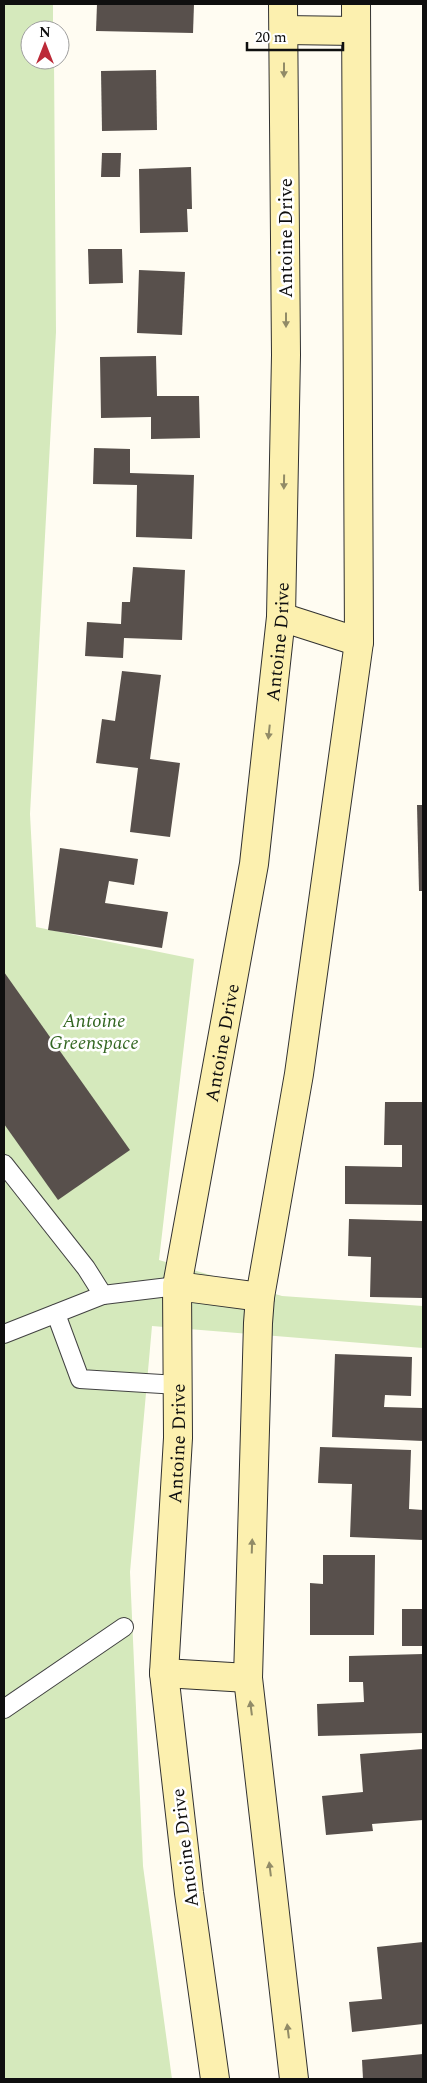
<svg xmlns="http://www.w3.org/2000/svg" width="427" height="2083" font-family="Spectral,serif">
<rect width="100%" height="100%" fill="#fffcf2"/>
<path fill="#d5e9bc" d="M4,4h49v26h-23v30h24l2,272 -26,482 6,113 158,32 -35,301 123,36 141,10v42l-271,-22 -22,246 13,294 29,213h-168z"/>
<g fill="#58504c">
<path d="M97,4h97l-1,29 -97,-2z"/>
<path d="M156,70l1,60 -55,1 -1,-60z"/>
<path d="M102,153h19l-1,24h-19z"/>
<path d="M191,167l1,42h-5l1,23 -48,1 -1,-64z"/>
<path d="M88,249h34l1,34 -34,1z"/>
<path d="M139,270l46,2 -3,63 -45,-2z"/>
<path d="M156,356l1,40h42l1,42 -49,1v-22l-50,1 -1,-61z"/>
<path d="M94,448l36,1v24l64,2 -2,64 -56,-2 1,-52 -44,-1z"/>
<path d="M133,567l52,3 -3,70 -58,-2 -1,20 -38,-2 2,-34 34,2 1,-22h8z"/>
<path d="M122,671l39,4 -11,84 30,4 -10,74 -40,-5 8,-64 -42,-5 6,-44 13,2z"/>
<path d="M417,805h6v86h-4z"/>
<path d="M60,848l78,11 -4,26 -25,-4 -4,22 63,9 -6,36 -114,-18z"/>
<path d="M4,972l126,178 -72,50 -54,-76z"/>
<path d="M385,1102h38v103l-78,-1v-38l57,1v-22h-18z"/>
<path d="M349,1219l74,2v77l-53,-1 1,-40 -23,-1z"/>
<path d="M335,1354l77,3 -1,39 -26,-1 -1,12 39,1v33l-91,-4z"/>
<path d="M320,1447l91,3 -2,59 14,1v30l-73,-3 2,-53 -34,-1z"/>
<path d="M323,1555h52l-1,80h-64v-52l13,1z"/>
<rect x="402" y="1609" width="21" height="37"/>
<path d="M423,1654v79l-105,3 -1,-32 47,-2 -1,-20h-14v-26z"/>
<path d="M423,1749v71l-51,4 1,7 -47,4 -4,-39 41,-4 -3,-38z"/>
<path d="M423,1942v82l-71,8 -3,-30 33,-3 -5,-52z"/>
<path d="M423,2054v25h-60l-1,-19z"/>
</g>
<g fill="none" stroke-linecap="round" stroke-linejoin="round">
<defs>
<g id="lane">
<path d="M4,1164l82,104 17,27"/>
<path d="M56,1314l24,65 98,6"/>
<path d="M4,1334l99,-39 74,-9"/>
<path d="M4,1709l120,-82"/>
</g>
<g id="secondary">
<path d="M284,30l72,1"/>
<path d="M281,617l78,25"/>
<path d="M177,1286l83,11"/>
<path d="M164,1673l84,5"/>
<path id="s1" d="M215,2079l-26,-186 -25,-220 14,-235 -1,-152 77,-422 27,-247 5,-262 -3,-351"/>
<path d="M294,2079l-46,-401 10,-355 2,-26 39,-223 60,-432 -3,-638"/>
</g>
</defs>
<use href="#lane" stroke="#424242" stroke-width="20"/>
<use href="#secondary" stroke="#313131" stroke-width="30"/>
<use href="#lane" stroke="#fff" stroke-width="18"/>
<use href="#secondary" stroke="#fcf0af" stroke-width="28"/>
</g>
<defs><path id="oneway-solid" d="M-6-.8H1V-3.2L6.5 0L1 3.2V.8H-6Z" transform="scale(1.25)"/></defs>
<g fill="#918b67">
<use href="#oneway-solid" transform="translate(284 70) rotate(90)"/>
<use href="#oneway-solid" transform="translate(286 320) rotate(90)"/>
<use href="#oneway-solid" transform="translate(284 482) rotate(91)"/>
<use href="#oneway-solid" transform="translate(269 732) rotate(96)"/>
<use href="#oneway-solid" transform="translate(252 1546) rotate(-88)"/>
<use href="#oneway-solid" transform="translate(251 1708) rotate(-97)"/>
<use href="#oneway-solid" transform="translate(270 1869) rotate(-97)"/>
<use href="#oneway-solid" transform="translate(288 2031) rotate(-97)"/>
</g>
<g text-anchor="middle" stroke-width="5" stroke-linejoin="round" paint-order="stroke">
<g font-size="19" fill="#0f0f0f" stroke="#fff">
<text transform="translate(285 238) rotate(-90)" y="7">Antoine Drive</text>
<text dy="7" stroke="none"><textPath href="#s1" startOffset="1449">Antoine Drive</textPath></text>
<text dy="7" stroke="none"><textPath href="#s1" startOffset="1044">Antoine Drive</textPath></text>
<text dy="7" stroke="none"><textPath href="#s1" startOffset="639">Antoine Drive</textPath></text>
<text transform="translate(184 1848) rotate(-97)" y="7">Antoine Drive</text>
</g>
<g font-size="19" font-style="italic" fill="#326621" stroke="#fff">
<text x="94" y="1027">Antoine<tspan x="94" dy="22">Greenspace</tspan></text>
</g>
</g>
<rect width="427" height="2083" fill="none" stroke="#0f0f0f" stroke-width="10"/>
<g transform="translate(45 45)"><circle r="24" fill="#ffffff" stroke="#9f9f9f"/>
<path d="M0-4L9 19L0 12L-9 19Z" fill="#bc2a38"/>
<text y="-8" font-size="14" font-weight="bold" text-anchor="middle" fill="#0f0f0f">N</text>
</g>
<path d="M247 42v8h96v-8" fill="none" stroke="#0f0f0f" stroke-width="2.5"/>
<text x="255" y="42" font-size="15" fill="#0f0f0f" stroke="#ffffff" stroke-width="4" paint-order="stroke">20 m</text>
</svg>
